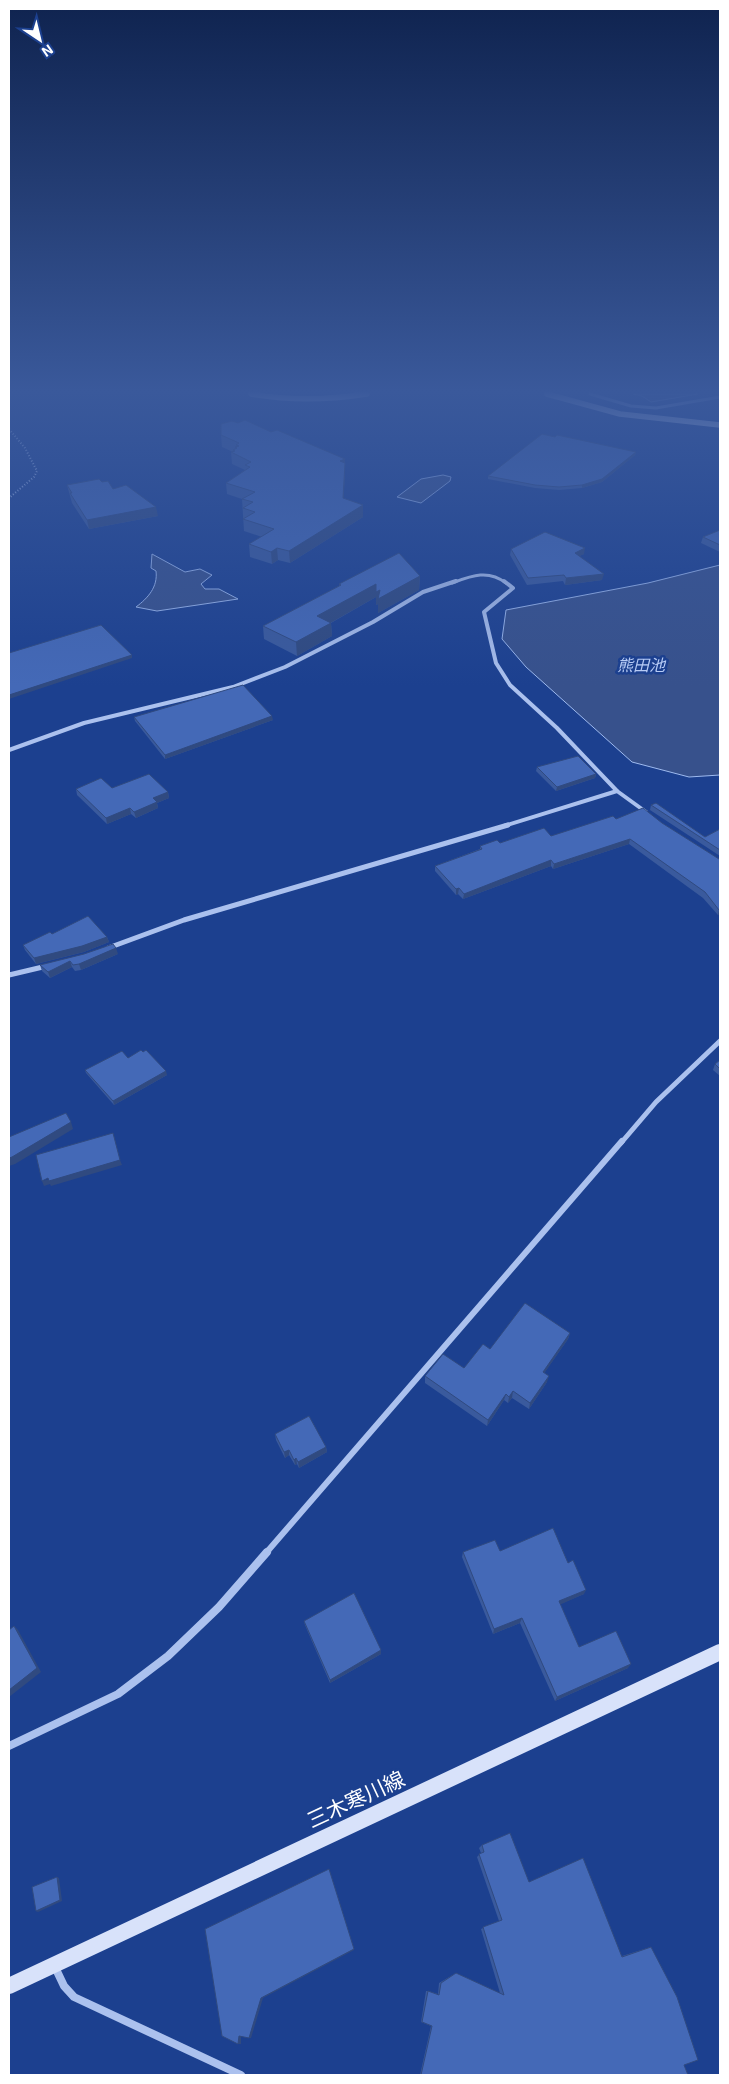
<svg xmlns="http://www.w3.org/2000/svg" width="729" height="2084" font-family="'Exo 2','Noto Sans JP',sans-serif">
<rect width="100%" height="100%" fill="#1c408f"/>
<g fill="#37518c" stroke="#9ebaef">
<path d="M633,394h65l-47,8 -9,-6z"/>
<path d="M443,475l8,2 -1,4 -29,22 -24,-6 24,-18z"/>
<path d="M152,554l33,18 15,-3 12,6 -11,9 4,5h14l19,10 -81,12 -21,-4c12,-9 22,-20 20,-36l-5,-3z"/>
<path d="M720,565v210l-31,2 -57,-15 -106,-95 -24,-28 4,-29 142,-27z"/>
</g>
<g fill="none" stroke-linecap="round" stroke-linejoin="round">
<path stroke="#abc1ee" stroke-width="2" stroke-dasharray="1 2" stroke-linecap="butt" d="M9,429l16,19 12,23 -3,6 -25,21"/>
<g stroke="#abc1ee" stroke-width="3">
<path d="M590,394l41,12 25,2 64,-11"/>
<path d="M452,583c19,-7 36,-14 54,0"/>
</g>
<g stroke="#abc1ee" stroke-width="4">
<path d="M504,581l9,7 -29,24 12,51 14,22 47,43 60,63 29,21"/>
<path d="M9,750l75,-27 149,-36 52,-20 88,-45 50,-30 33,-11"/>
<path d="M504,826l113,-35"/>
</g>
<g stroke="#abc1ee" stroke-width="5">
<path d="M108,948l76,-28 324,-95"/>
<path d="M9,975l38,-9"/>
<path d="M621,1143l35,-41 64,-61"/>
</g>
<path stroke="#abc1ee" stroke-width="6" d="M266,1553l356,-412"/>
<g stroke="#abc1ee" stroke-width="8">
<path d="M9,1746l109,-52 50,-38 51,-49 48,-55"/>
<path d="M55,1967l9,19 10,11 167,78"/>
</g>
<g stroke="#d8e2fa" stroke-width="5.5">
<path d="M251,394c39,7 77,6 116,0"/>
<path d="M547,394l73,20 100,11"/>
</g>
<path stroke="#d8e2fa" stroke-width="16" d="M9,1986l711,-334"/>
</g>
<g fill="#3a5a9d">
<path d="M238,423l33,9 74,27v16l-2,24 20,6v12l-73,46 -12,-3 -6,4 -22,-7 -1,-13 13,-7 -18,-6 -2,-32 -15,-5 -1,-11 19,-13 -13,-6 -1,-12h2l-11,-5 -1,-12z"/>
<path d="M636,452l-1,3 -33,27 -20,6 -23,2 -24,-2 -47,-9v-3z"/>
<path d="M102,482l11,7 45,27 -69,13 -17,-26 -5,-18z"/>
<path d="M720,530v22l-19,-9 2,-6z"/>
<path d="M511,549l73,5 -5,2 23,24 -37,5 -2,-4 -36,4 -17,-30z"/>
<path d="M420,576l-1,14 -41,23v-9l-2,1v-8l-45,26 1,13 -35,20 -33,-17 -1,-13 76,-40v-2z"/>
<path d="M134,717l139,3 -108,39 -30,-38z"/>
<path d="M537,767l59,7 -1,4 -39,13 -20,-20z"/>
<path d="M112,788l56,4 1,6 -12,5 1,5 -22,10 -5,-4 -24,10 -30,-29 -1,-6z"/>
<path d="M651,805l54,32 15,-8v27l-70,-46z"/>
<path d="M616,819l46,4 57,36h1v55l-2,1 -15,-17 -74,-54 -76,25 -2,-3 -88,33 -5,-5 -2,1 -21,-24v-5l45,-17v-3l20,-3 51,-7z"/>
<path d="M52,934l55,3 2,5 -25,10 -48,12 -11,-14 -2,-5z"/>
<path d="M118,954l-37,16 -6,1 -3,-4 -22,11 -8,-7 -2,-6z"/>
<path d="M128,1058l39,17 -53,30 -28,-32 -1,-3z"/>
<path d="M720,1060v16l-7,-6 2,-6z"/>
<path d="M570,1333l-2,6 -24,34 3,9 -18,27 -17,-11 -4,5 -4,-3 -17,26 -62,-43v-7l39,-8 26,-19z"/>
<path d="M275,1434l51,13 1,5 -28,16 -2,-4 -2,1 -6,-10 -4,3 -9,-18z"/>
<path d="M500,1551l68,12 16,31 -24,10 19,43 49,21 -73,33 -35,-78 -27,11 -31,-77 1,-5z"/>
<path d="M304,1621l77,29v4l-51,29 -25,-58z"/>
<path d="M482,1845l140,111 29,-9 33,118 4,10h-268l11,-49 -10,-4 5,-31h2l10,3 1,-11 17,-10 44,20 -19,-64 18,-8 -22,-64 4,-4 -2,-5z"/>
</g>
<g fill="#304a80">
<path d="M636,452l-1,3 -33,27 -20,6v-3z"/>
<path d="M345,459v16l-2,35 -3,-49z"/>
<path d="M363,505v12l-73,46 -1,-12z"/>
<path d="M156,507l2,9 -69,13 -2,-9z"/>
<path d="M277,548l1,12 -6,4 -1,-12z"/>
<path d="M585,548l-1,6 -10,5 1,-6z"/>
<path d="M604,574l-2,6 -37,5 1,-7z"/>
<path d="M420,576l-1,14 -41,23v-9l-2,1v-8l-58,33 -1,-14 59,-32z"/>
<path d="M331,623l1,13 -35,20 -1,-14z"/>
<path d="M132,655v3l-123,41v-4z"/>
<path d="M272,716l1,4 -108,39v-4z"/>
<path d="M596,774l-1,4 -39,13 1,-4z"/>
<path d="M168,792l1,6 -12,5 1,5 -22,10 -2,-6 19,-14z"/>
<path d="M130,808l1,6 -24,10 -1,-6z"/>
<path d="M630,839l-1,5 -76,25 1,-5z"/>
<path d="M551,860v6l-88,33 1,-5z"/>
<path d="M459,888l-1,6 -2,1v-6z"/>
<path d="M719,910h1v4l-2,1z"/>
<path d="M107,937l2,5 -25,10 -48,12 -2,-6z"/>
<path d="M116,948l2,6 -37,16 -2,-6z"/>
<path d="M70,961l2,6 -22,11 -2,-6z"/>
<path d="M166,1071l1,4 -53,30 -1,-4z"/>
<path d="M71,1122l2,7 -58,35 -6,2v-8z"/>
<path d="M120,1160l2,5 -71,21 -1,-2 -6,2 -2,-5z"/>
<path d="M570,1333l-2,6 -27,39 2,-6z"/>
<path d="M549,1376l-2,6 -18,27 1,-6z"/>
<path d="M513,1391l-1,7 -4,5 1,-6z"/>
<path d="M506,1394l-2,6 -17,26 1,-6z"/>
<path d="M326,1447l1,5 -28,16 -1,-6z"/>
<path d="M289,1450v5l-4,3 -1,-6z"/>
<path d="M296,1458l1,6 -2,1 -1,-5z"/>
<path d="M586,1590l-2,4 -27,12 2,-5z"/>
<path d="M522,1618l-2,5 -27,11 1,-5z"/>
<path d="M14,1626l4,4 23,42 -32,25z"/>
<path d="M381,1650v4l-51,29v-3z"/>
<path d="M631,1664l-3,4 -73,33 2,-4z"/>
<path d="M57,1877l2,1 3,23 -24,11 -2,-1z"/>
<path d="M354,1949v1l-91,48 -12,40h-2l12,-40z"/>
<path d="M241,2035v9h-3l1,-8z"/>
</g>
<g fill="#4469b7" stroke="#304a80">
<path d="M245,420l26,12 6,-2 68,29 -5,2 5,2 -2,35 20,7 -74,46 -12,-3 -6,4 -22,-8 25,-15 -31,-10 12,-7 -12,-4 10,-6 -11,-3 13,-7 -29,-9 24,-16 -5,-2 6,-3 -20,-10 4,-1 -2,-1 4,-2 -2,-1 4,-1 -3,-1 3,-2 -18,-8v-11l11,-3 6,2z"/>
<path d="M542,434l13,3 2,-2 79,17 -34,27 -20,6 -23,2 -24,-2 -47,-9z"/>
<path d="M99,479l3,3 6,-1 5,8 13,-4 30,22 -69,13 -17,-27h2l-5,-8z"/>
<path d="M720,530v15l-17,-8z"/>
<path d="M545,532l40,16 -10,5 29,21 -38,4 -2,-3 -36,3 -17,-29z"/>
<path d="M399,553l21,23 -42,23 2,-9 -4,2v-8l-59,32 14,7 -35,19 -33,-16 78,-41 -2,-1z"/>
<path d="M101,625l31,30 -123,40v-42z"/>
<path d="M243,685l29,31 -107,39 -31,-38z"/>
<path d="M578,756l18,18 -39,13 -20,-20z"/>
<path d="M149,774l19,18 -15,6 4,4 -23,10 -4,-4 -24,10 -30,-29 25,-11 11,10z"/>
<path d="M656,803l49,34 15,-8v21l-69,-45z"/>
<path d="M643,808l19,15 57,36h1v51h-1l-14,-18 -75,-53 -76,25 -3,-4 -87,34 -5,-6 -3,1 -21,-23 47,-17 -2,-3 17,-6 3,3 44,-15 7,8 62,-20 3,3z"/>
<path d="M88,916l19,21 -25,9 -48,12 -11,-13 27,-13 2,2z"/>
<path d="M113,944l3,4 -37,16 -6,1 -3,-4 -22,11 -8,-7 44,-11z"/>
<path d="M141,1050l2,2 3,-2 20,21 -53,30 -28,-31 37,-19 6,7z"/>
<path d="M720,1060v9l-5,-5z"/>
<path d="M66,1113l5,9 -59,35 -3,1v-21z"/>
<path d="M113,1133l7,27 -71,21 -1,-3 -6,3 -6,-26z"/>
<path d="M525,1303l45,30 -27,39 6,4 -19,27 -17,-12 -4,6 -3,-3 -18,26 -63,-44 18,-22 21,14 19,-24 7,5z"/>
<path d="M309,1416l17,31 -28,15 -2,-4 -2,2 -5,-10 -5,2 -9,-18z"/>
<path d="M553,1528l15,35 5,-3 13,30 -27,11 20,46 37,-16 15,33 -74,33 -35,-79 -28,11 -31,-77 32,-12 5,11z"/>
<path d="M354,1593l27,57 -51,30 -26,-59z"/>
<path d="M14,1626l23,42 -28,22v-60z"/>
<path d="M510,1833l19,49 54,-24 39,99 29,-10 26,50 21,63 -14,5 4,10h-267l11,-49 -10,-4 6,-31 11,4 2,-12 15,-10 48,22 -21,-68 19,-7 -23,-66 5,-2 -2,-7z"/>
<path d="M329,1869l25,80 -93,49 -12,40 -10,-2 -1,8 -16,-8 -17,-107z"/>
<path d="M57,1877l3,23 -24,11 -4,-24z"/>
</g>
<linearGradient id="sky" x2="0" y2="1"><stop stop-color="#0f234f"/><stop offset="0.57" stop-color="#3a599b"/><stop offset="1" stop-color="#3a599b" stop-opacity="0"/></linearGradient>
<rect width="729" height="686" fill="url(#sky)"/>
<g text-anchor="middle" stroke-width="5" stroke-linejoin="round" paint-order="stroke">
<g font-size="16" font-style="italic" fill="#b7cbf5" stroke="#1c408f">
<text x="641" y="671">熊田池</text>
</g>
<g font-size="21" fill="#fff" stroke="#1c408f">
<text transform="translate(356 1800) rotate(-25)" y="7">三木寒川線</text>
</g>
</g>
<rect width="729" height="2084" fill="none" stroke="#ffffff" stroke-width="20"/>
<g transform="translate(40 40) rotate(145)" stroke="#1c408f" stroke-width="4" paint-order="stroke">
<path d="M0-4L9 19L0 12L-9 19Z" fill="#ffffff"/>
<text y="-8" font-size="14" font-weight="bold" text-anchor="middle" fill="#ffffff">N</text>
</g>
</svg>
